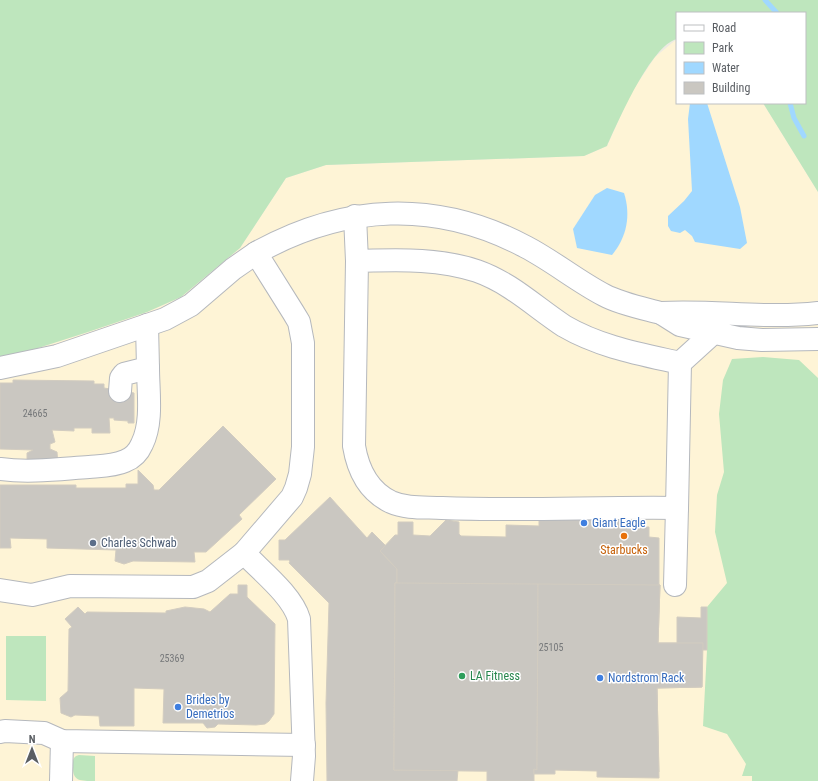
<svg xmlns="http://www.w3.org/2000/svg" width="818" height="781" font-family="'Roboto Condensed',sans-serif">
<rect width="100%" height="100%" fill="#edebe2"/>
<path fill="#fef4d6" d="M677,39v64h86l55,89v589h-818v-424l35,-8 53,-17 59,-20 34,-15 59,-49 46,-70 40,-13 258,-9 23,-10 24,-53 24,-36z"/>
<g fill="#bee6bd">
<path d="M0,0h818v192l-55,-89h42v-90h-128v26c-26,6 -59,83 -70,107l-23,10 -258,9 -40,13 -46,70 -59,49 -34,15 -59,20 -53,17 -35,8z"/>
<path d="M763,357l36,3 19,18v403h-66v-5h-10l4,-12 -19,-30 -24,-8 4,-76v-43l20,-24 -12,-51 2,-37 7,-23 -5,-58 4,-34 9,-21z"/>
<path d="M6,636h40v65l-40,-1z"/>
<path d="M79,755l16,1v25c-15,0 -22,0 -22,-13 0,-5 -1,-9 3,-12z"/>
</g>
<g fill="#a0d8ff">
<path d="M690,103h17l33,104 7,36 -7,6 -45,-7 -3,-6 -7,-6 -5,3 -9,-2 -3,-5v-10l16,-15 8,-10 -4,-72z"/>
<path d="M607,188l17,5c7,22 3,44 -12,62l-35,-7 -4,-19 22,-34z"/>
</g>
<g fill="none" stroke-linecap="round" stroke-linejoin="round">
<g stroke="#a0d8ff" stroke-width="5">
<path d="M765,0l12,13"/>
<path d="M790,103l4,15 10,18"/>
</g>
</g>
<g fill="#cac7c1" stroke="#d2ccc0">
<path d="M13,380l81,1v3h10v4l30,5v30h-6v-2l-14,-1v-2h-5l1,15h-18v-5h-18v3l-22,-1 3,12 -5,2v5l7,3 1,13 -31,-1v-11l6,-3 -33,-1v-66h13z"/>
<path d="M223,426l53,53 -37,36 3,4 -36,33h-12l1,10 -62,-1 -9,3 -9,-3 1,-11 -69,-2v-9l-37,-1 1,10h-11v-63h76v3h50v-4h12v-14l15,15 1,5h5z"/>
<path d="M330,497l37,41 5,-6 14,14 -6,5 17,18v14h-2l-1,187h64l-1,11h-130l-1,-78 3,-100 -40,-40 1,-2 -1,-1h-10v-20h6z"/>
<path d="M631,518v9h18v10l10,1v47h1l-2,58h19v-26l24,1v-11h6v43h-5v37l-45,1 2,84 -172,-4v3l-93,-1 1,-187h2v-14l-17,-18 15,-16h3v-13h15v13l17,1 16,-16 13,2v12l2,2 45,1v-12l33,1v-6z"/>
<path d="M395,583l143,1 -1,186 -3,-1v12h-47v-10l-93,-1z"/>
<path d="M538,584l122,1 -2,58h45l-1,44 -45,1 2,90 -62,-1v-6l-42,-1v4h-21v-5l3,1z"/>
<path d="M238,585h9v12l28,27 -1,90 -5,7 -4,3 -9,1 -38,-1 -3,3 -8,1 -4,-5h-40l1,-34 -30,-1v38h-34l-1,-10 -24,-1 -4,2 -10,-4 -1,-15 8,-7 1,-62 3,-2 -7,-8 13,-12 7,7 2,-2 79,1v-2l19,-4 19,2 6,3 20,-18h8z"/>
</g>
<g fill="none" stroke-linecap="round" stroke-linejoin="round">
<defs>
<g id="minor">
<path d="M355,216l2,45 -3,185c4,24 14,45 37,56 16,7 34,5 51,6 78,3 157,-1 235,0l3,-145c-40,-9 -80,-16 -116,-37 -29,-19 -53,-43 -87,-55 -39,-13 -79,-11 -120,-10"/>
<path d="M256,253c88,-49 180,-54 270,-6 27,14 51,34 78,48 17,9 38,13 57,18"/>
<path d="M818,313c-52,6 -104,-3 -157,0l19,12 58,13 24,2 56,-1"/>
<path d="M680,363l33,-30"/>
<path d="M0,368l57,-12 108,-37 26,-14 42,-36 23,-16 37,59 6,10 4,21v104l-3,27 -4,14 -4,9 -48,56"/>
<path d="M120,391l1,-13 3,-4 24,-6 -1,-43"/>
<path d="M0,469c29,4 60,0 89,-2 12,-1 25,-1 36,-6 8,-3 14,-10 17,-17 11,-22 6,-53 6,-76"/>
<path d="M675,585l2,-77"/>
<path d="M0,590l32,5 38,-9 123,1 15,-6 36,-28c17,18 48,42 55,66l5,137 -2,25"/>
<path d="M0,732l5,-1 39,2 18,8 242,4"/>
<path d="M61,781l1,-40"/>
</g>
</defs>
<use href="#minor" stroke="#b5b8bd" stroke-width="24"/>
<use href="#minor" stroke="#fff" stroke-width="22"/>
</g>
<g fill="#3f7fe0" stroke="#fff" stroke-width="1.5">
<circle cx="584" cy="523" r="4"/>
<circle cx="600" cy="678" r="4"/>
<circle cx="178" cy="707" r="4"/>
</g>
<circle fill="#e8710a" stroke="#fff" stroke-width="1.5" cx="624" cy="536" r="4"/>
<circle fill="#5c6f8a" stroke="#fff" stroke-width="1.5" cx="93" cy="543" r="4"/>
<circle fill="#2e9e5b" stroke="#fff" stroke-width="1.5" cx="462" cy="676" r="4"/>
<g text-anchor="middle" stroke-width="3" stroke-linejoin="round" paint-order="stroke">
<g font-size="10" fill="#76787a">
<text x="35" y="417">24665</text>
<text x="551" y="651">25105</text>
<text x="172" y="662">25369</text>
</g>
<g font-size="12" fill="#366cbe" stroke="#fff" text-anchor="start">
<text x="592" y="527">Giant Eagle</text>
<text x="608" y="682">Nordstrom Rack</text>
<text x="186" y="704">Brides by<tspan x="186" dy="14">Demetrios</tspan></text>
</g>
<g font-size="12" fill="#4e5e75" stroke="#fff" text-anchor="start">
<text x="101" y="547">Charles Schwab</text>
</g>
<g font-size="12" fill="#c56008" stroke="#fff">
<text x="624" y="554">Starbucks</text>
</g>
<g font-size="12" fill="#27864d" stroke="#fff" text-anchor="start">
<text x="470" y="680">LA Fitness</text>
</g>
</g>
<rect x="676" y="12" width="130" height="92" fill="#ffffff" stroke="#bdbfc1"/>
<rect x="684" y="25" width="20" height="6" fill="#ffffff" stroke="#bdbfc1"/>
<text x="712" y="32" font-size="12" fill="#5a5e63">Road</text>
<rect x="684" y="42" width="20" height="12" fill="#bee6bd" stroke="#bdbfc1"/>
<text x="712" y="52" font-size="12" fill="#5a5e63">Park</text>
<rect x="684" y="62" width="20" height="12" fill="#a0d8ff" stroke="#bdbfc1"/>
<text x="712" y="72" font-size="12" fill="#5a5e63">Water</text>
<rect x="684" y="82" width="20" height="12" fill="#cac7c1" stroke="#bdbfc1"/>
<text x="712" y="92" font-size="12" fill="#5a5e63">Building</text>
<g transform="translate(32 749)" stroke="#ffffff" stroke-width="3" paint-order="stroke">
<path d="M0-3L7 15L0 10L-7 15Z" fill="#5a5e63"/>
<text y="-6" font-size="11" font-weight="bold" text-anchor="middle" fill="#5a5e63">N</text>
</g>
</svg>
